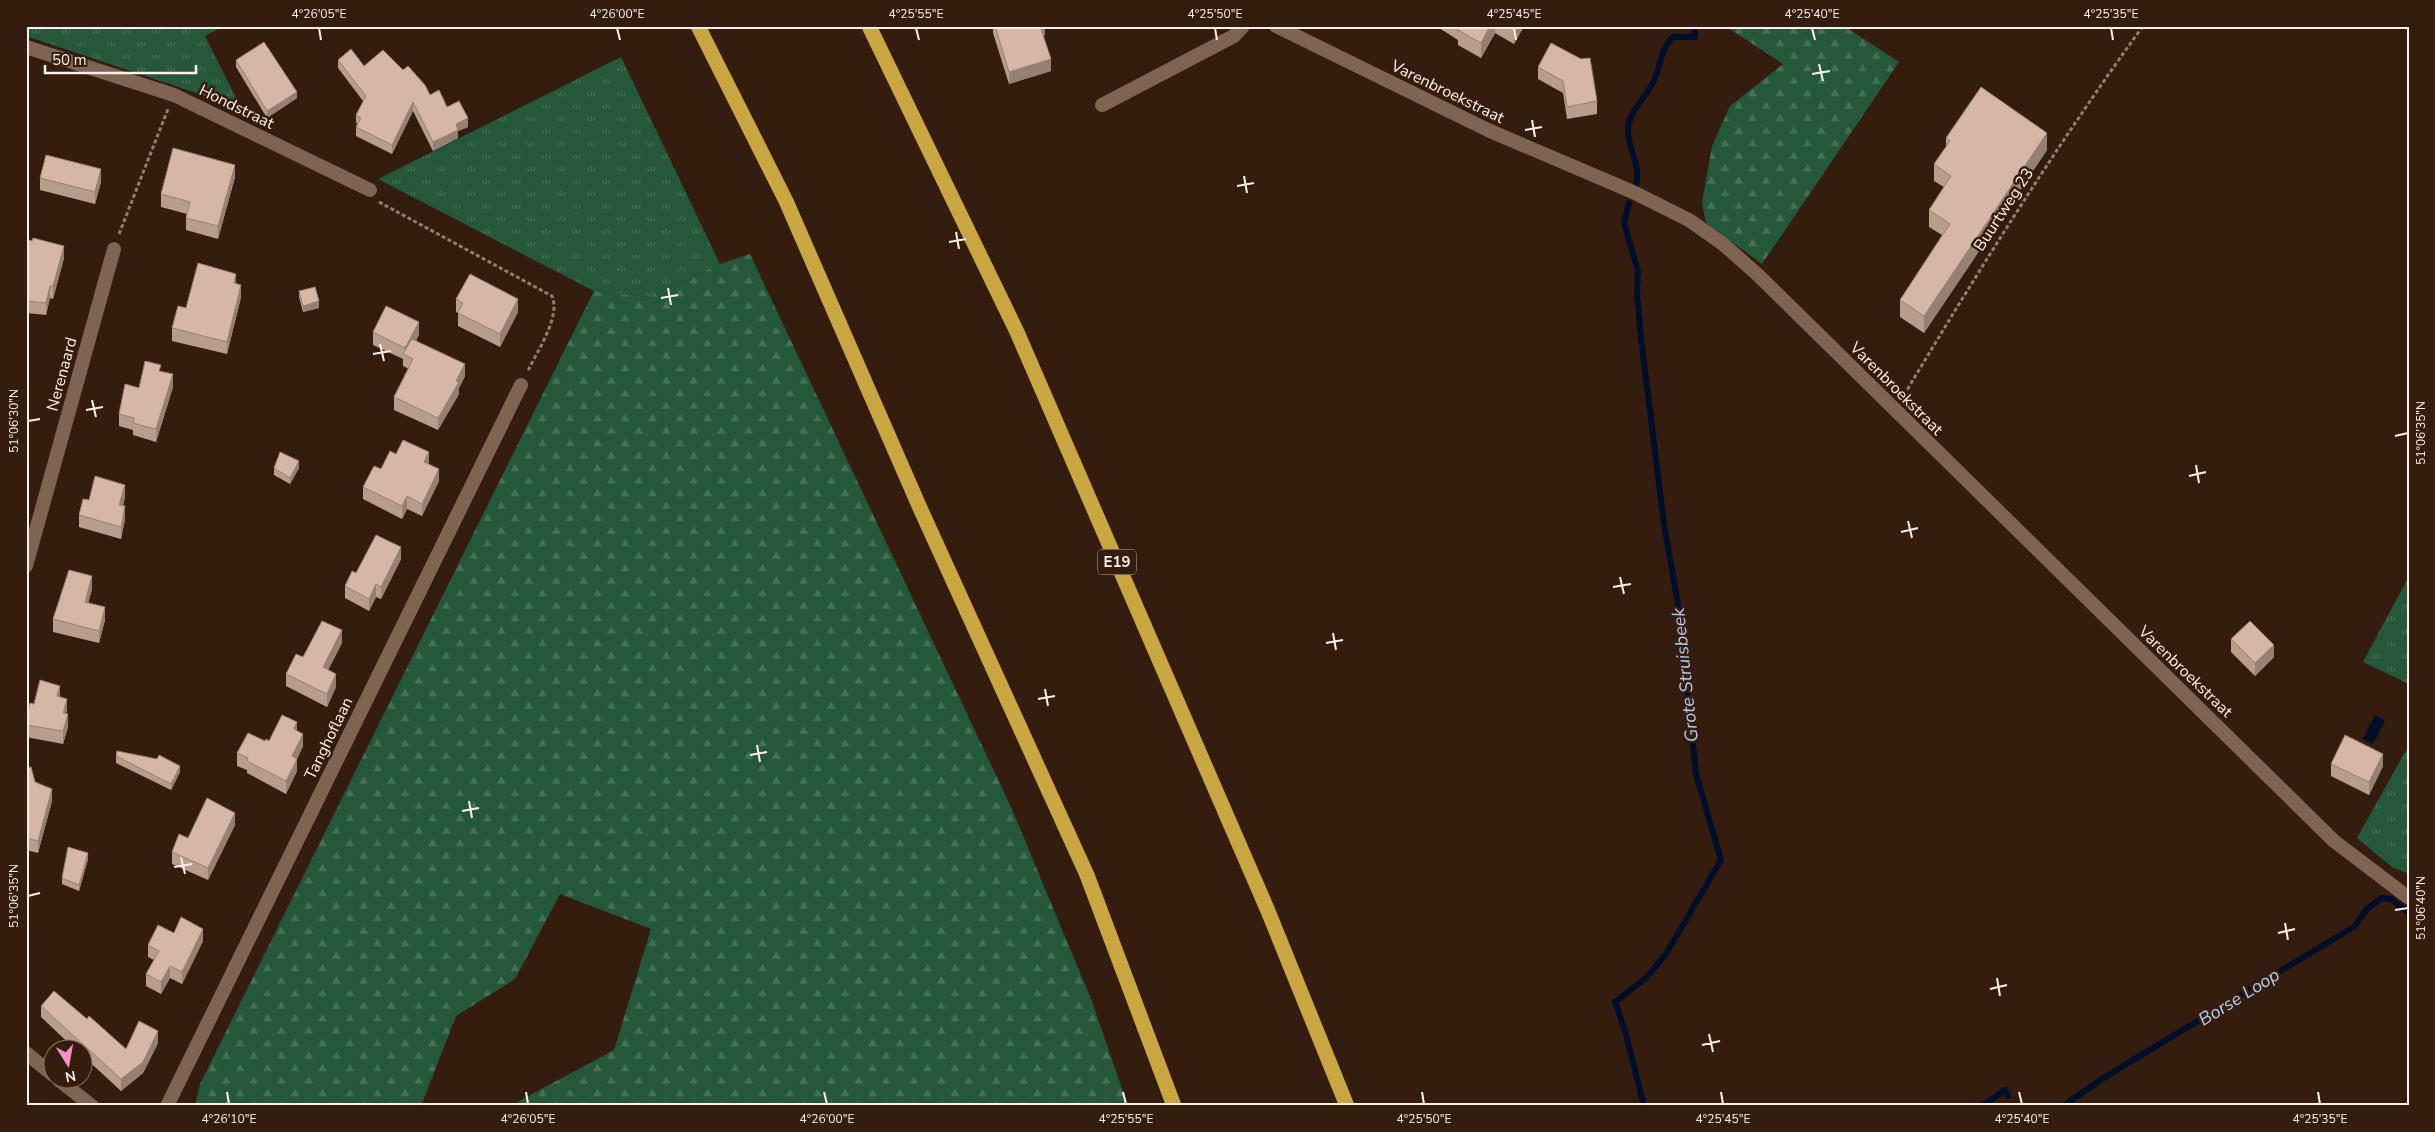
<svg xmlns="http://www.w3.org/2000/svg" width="2435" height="1132" font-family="'Nunito Sans',sans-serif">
<defs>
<pattern id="grass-tufts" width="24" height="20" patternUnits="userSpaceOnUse" patternTransform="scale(1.25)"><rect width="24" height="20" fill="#25583b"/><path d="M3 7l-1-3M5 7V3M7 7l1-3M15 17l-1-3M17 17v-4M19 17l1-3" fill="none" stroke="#467057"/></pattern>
<pattern id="forest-firs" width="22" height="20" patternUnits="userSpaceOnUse" patternTransform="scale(1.25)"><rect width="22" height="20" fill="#25583b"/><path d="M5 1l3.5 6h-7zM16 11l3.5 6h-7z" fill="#467057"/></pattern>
</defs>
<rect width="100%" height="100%" fill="#341d0f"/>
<g fill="url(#grass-tufts)">
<path d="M26,26h197l-18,10 36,72 -215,-72z"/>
<path d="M621,57l99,207 -71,33 -55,-6 -216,-112z"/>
<path d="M2409,576v108l-46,-22z"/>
<path d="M2409,745v129l-17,-7 -35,-29z"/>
</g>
<g fill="url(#forest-firs)">
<path d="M1725,26h119l55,36 -137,202 -56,-41 -4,-20 10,-57 18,-40 53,-42z"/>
<path d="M750,254l261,553 80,192 37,107h-612l3,-5 95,-51 37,-121 -91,-35 -45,85 -59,37 -35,90h-226l5,-22 394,-793 55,6 71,-33z"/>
</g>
<path fill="#000e29" d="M2375,715l10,6 -12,23 -10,-5z"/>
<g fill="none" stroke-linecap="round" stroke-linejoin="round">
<g stroke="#000e29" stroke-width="6">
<path d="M1635,188c8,-22 -9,-41 -7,-61 2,-16 18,-30 25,-44 7,-15 8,-35 20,-46h22l-1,-11"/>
<path d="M1629,203l-5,19 14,50 -1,19 4,47 23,186 15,86 17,164 25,86 -55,94 -20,24 -31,24 10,29 19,75"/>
<path d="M1982,1106l23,-16 3,6"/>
<path d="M2063,1106l42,-29 250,-151 12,-17 15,-11 9,1 18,14"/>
</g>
<g stroke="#917e73" stroke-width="3" stroke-dasharray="4 2.5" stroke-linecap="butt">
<path d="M379,202l173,94c9,21 -15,55 -24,75"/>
<path d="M119,234l49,-125"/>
<path d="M1904,395c76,-127 152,-249 239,-369"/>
</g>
<g stroke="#7f6353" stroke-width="14">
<path d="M1276,26l214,105 143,61 56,28 34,24 35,31 576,566 75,57"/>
<path d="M26,47l148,48 196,95"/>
<path d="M1102,105l132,-69 9,-10"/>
<path d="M26,566l88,-317"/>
<path d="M26,1053l26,21"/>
<path d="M59,1080l33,26"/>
<path d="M167,1106l354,-721"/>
</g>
<g stroke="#caa643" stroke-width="15">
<path d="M698,26l88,175 134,307 167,367 87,231"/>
<path d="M869,26l148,306 251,579 79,195"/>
</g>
</g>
<g fill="#b89d8d">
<path d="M993,26h52v9l-2,1 8,35 -42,13 -16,-51z"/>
<path d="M1436,26h88l-10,18 -19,-11 -14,25 -23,-13v-5z"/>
<path d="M1551,43l46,58v13l-30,5 -4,-26 -25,-14v-12z"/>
<path d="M236,60l61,38 -30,20 -31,-51z"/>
<path d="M338,60l26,6 39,4 27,25 17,12 21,20 -10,4v7l-25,13 -20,-40 -21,43 -36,-18v-9l2,-3 -2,-1v-8l7,-14 -25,-33z"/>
<path d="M1946,138l101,12 -123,183 -24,-16v-17l42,-65 -13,-8v-17l15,-23 -10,-6v-17l12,-17z"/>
<path d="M235,177l-17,62 -32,-9v-12l1,-4 -26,-7v-13z"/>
<path d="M40,178l61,4 -6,22 -55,-14z"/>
<path d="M26,239l38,19 -11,41 -3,-1 -4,17 -20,-2z"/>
<path d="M236,283l5,14 -14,57 -55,-13v-13l14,-20z"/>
<path d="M299,291l20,17 -16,4 -4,-15z"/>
<path d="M456,299l62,13 -18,35 -42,-21v-13l-2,-1z"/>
<path d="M373,332l46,3 -3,5 49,36 -6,12v6l-21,36 -44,-20v-13l15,-28 -6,-3v-7l-30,-14z"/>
<path d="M161,371l12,16 -17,55 -23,-7v-5l-14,-4v-12l20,-26z"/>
<path d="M396,454l33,10 10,17 -17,35 -15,-7 -5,10 -39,-20v-12z"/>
<path d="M274,468h25l-9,16 -16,-9z"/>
<path d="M125,497l-2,9 2,13 -4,20 -42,-12v-12l10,-15z"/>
<path d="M401,559l-20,40 -5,-2 -7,14 -24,-13v-12l11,-13z"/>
<path d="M92,589l-4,14 17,17 -6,23 -46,-11v-13z"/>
<path d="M2231,639l43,18 -19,19 -24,-24z"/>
<path d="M342,643l-14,27 8,17 -9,20 -41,-21v-12l17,-17z"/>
<path d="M60,697l7,14 -1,3 2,13 -5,17 -37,-7v-20l8,-13z"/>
<path d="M297,731l6,15 -6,13v12l-11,23 -39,-21v-3l-10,-4v-13z"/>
<path d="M116,756l64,16 -9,18 -55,-27z"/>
<path d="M2331,764l52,2 -14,29 -38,-19z"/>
<path d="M26,768l9,14 17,19 -14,52 -12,-3z"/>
<path d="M235,825l-27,55 -36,-16v-12l16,-14z"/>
<path d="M88,859l-9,32 -17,-7v-6z"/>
<path d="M174,933l29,8 -21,43 -12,-6 -9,16 -15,-8v-12l8,-14 -6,-3v-12z"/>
<path d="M41,1006l46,13 39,30 32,-6 -15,30 -22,18 -39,-36v-5h-6l-35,-33z"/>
</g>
<g fill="#967f73">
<path d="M1039,26h6v9l-6,2z"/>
<path d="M1490,26h5v7l-14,25v-15z"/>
<path d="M1516,26h8l-10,18v-15z"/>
<path d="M1051,59v12l-42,13v-12z"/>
<path d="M297,92v6l-30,20v-7z"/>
<path d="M413,102v9l-21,43v-9z"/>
<path d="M468,118v9l-10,4v7l-25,13v-9l23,-18z"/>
<path d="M2047,133v17l-123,183v-17z"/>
<path d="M235,165v12l-17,62v-13z"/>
<path d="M101,169v13l-6,22v-12z"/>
<path d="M64,246v12l-11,41v-13z"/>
<path d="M236,274v12l-2,-3z"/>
<path d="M241,285v12l-14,57v-12z"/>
<path d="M50,286v12l-4,17v-12z"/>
<path d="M518,299v13l-18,35v-13z"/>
<path d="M319,301v7l-16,4v-6z"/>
<path d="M419,322v13l-12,21 -2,-1v-7z"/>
<path d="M465,364v12l-6,12v6l-21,36v-12z"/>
<path d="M173,374v13l-17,55v-13z"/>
<path d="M429,452v12l-5,-2z"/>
<path d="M299,461v7l-9,16v-6z"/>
<path d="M439,469v12l-17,35v-12z"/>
<path d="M125,485v12l-6,20v-12z"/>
<path d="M407,496v13l-5,10v-13z"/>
<path d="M125,506v13l-4,20v-12z"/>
<path d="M401,547v12l-20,40v-12z"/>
<path d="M92,576v13l-7,26v-13z"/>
<path d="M376,584v13l-7,14v-12z"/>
<path d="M105,607v13l-6,23v-12z"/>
<path d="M342,630v13l-19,37v-13z"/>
<path d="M2274,645v12l-19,19v-13z"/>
<path d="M336,674v13l-9,20v-13z"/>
<path d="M60,686v12l-3,-2z"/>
<path d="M67,699v12l-4,14v-12z"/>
<path d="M68,714v13l-5,17v-13z"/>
<path d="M297,722v13l-3,-6z"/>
<path d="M303,734v12l-6,13v12l-11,23v-13l6,-25z"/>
<path d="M2383,754v12l-14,29v-13z"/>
<path d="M180,766v6l-9,18v-6z"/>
<path d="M52,789v12l-14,52v-12z"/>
<path d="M235,813v12l-27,55v-12z"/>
<path d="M88,853v6l-9,32v-6z"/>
<path d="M203,929v12l-21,43v-12z"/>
<path d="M170,966v12l-9,16v-12z"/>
<path d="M158,1031v12l-15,30 -22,18v-12z"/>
</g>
<g fill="#d6b6a4" stroke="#967f73">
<path d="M995,26h45l11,33 -42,13z"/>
<path d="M1508,26h8l-2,3z"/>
<path d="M1460,27v-1h30l-9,17 -23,-13z"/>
<path d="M264,42l33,50 -30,19 -31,-51z"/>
<path d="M1551,43l30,16 9,-1 7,43 -30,6 -4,-26 -25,-14z"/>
<path d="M351,49l13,17 19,-16 20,20 5,-4 17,19 5,10 9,-5 8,17 12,-6 9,17 -12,6 2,6 -25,12 -20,-40 -21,43 -36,-18 5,-9 -5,-3 10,-19 -28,-36z"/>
<path d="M1981,87l66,46 -123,183 -24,-16 50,-76 -21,-14 22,-34 -17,-12 16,-23 -4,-3z"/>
<path d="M173,148l62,17 -17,61 -32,-8 4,-16 -29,-8z"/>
<path d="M46,155l55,14 -6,23 -55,-14z"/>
<path d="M33,238l31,8 -11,40h-3l-4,17 -20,-2v-62l6,2z"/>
<path d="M198,263l38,11 -2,9 7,2 -14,57 -55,-14 6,-22 8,2z"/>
<path d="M470,274l48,25 -18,35 -42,-21 5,-10 -7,-4z"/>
<path d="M315,287l4,14 -16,5 -4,-15z"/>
<path d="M386,306l33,16 -14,26 -32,-16z"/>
<path d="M412,339l53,25 -9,17 3,1 -21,36 -44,-21 19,-38 -10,-5z"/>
<path d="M145,361l16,4 -2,6 14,3 -17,55 -23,-6 1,-5 -15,-4 6,-30 14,4z"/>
<path d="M403,440l26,12 -5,10 15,7 -17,35 -15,-8 -5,10 -39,-19 11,-21 7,3 9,-18 6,3z"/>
<path d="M280,452l19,9 -9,17 -16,-10z"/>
<path d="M95,476l30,9 -6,20 6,1 -4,21 -42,-12 4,-16 6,1z"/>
<path d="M376,535l25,12 -20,40 -5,-3 -7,15 -24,-13 7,-15 4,2z"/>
<path d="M69,570l23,6 -7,26 20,5 -6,24 -46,-12z"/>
<path d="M322,621l20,9 -19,37 13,7 -9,20 -41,-20 10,-20 7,3z"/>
<path d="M2250,621l24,24 -19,18 -24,-24z"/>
<path d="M40,680l20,6 -3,10 10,3 -4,14 5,1 -5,17 -37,-6v-8l4,-14 4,1z"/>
<path d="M282,715l15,7 -3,7 9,5 -11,22 5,3 -11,22 -39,-20 1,-3 -11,-5 11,-20 17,8 1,-2 3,2z"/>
<path d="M2345,735l38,19 -14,28 -38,-18z"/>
<path d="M117,751l40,8 2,-4 21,11 -9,18 -55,-28z"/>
<path d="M31,767l4,15 17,7 -14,52 -12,-3v-70z"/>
<path d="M207,798l28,15 -27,55 -36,-16 7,-18 9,4z"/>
<path d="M68,847l20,6 -9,32 -17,-7z"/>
<path d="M181,917l22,12 -21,43 -12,-6 -9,16 -15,-8 13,-23 -11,-6 10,-20 16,8z"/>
<path d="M54,991l33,28 2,-3 37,33 13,-28 19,10 -15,31 -22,17 -80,-73z"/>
</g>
<path fill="none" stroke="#fef0e9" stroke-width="2" d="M319,28l2,12M617,28l3,12M916,28l3,12M1215,28l2,12M1514,28l2,12M1812,28l3,12M2111,28l2,12M1819,64l4,17M1812,74l18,-3M1532,120l3,17M1525,130l17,-3M1244,176l3,17M1237,186l17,-3M956,232l3,17M949,242l17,-3M668,288l3,17M661,298l17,-3M380,344l4,17M373,354l18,-3M92,400l4,17M86,410l17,-3M28,421l12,-2M2395,436l13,-3M2196,465l3,18M2189,476l17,-4M1908,521l4,17M1901,532l17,-4M1620,577l4,17M1613,587l18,-3M1333,633l3,17M1326,643l17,-3M1045,689l3,17M1038,699l17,-3M757,745l3,17M750,755l17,-3M469,801l3,17M462,811l17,-3M181,857l4,17M174,867l18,-3M28,896l12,-3M2395,910l13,-2M2285,923l3,17M2278,933l17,-4M1997,978l3,18M1990,989l17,-4M1709,1034l4,18M1702,1045l18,-4M227,1092l2,12M526,1092l2,12M824,1092l3,12M1123,1092l3,12M1422,1092l2,12M1721,1092l2,12M2019,1092l3,12M2318,1092l2,12"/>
<g text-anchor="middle" stroke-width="5" stroke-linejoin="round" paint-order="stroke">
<rect fill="#341d0f" stroke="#c1b1a8" stroke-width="1" x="1098" y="549.5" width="38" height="25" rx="4"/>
<g font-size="15" font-weight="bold" fill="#fef0e9">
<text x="1117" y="567">E19</text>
</g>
<g font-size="16" fill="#fef0e9" stroke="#341d0f">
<text transform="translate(1448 91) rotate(26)" y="6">Varenbroekstraat</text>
<text transform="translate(237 106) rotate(26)" y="6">Hondstraat</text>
<text transform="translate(2003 209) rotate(-57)" y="6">Buurtweg 23</text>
<text transform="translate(61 374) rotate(-75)" y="6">Nerenaard</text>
<text transform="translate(1897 388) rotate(45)" y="6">Varenbroekstraat</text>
<text transform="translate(2186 671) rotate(44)" y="6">Varenbroekstraat</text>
<text transform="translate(328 738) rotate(-64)" y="6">Tanghoflaan</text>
</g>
<g font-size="18" font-style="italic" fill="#b4ceef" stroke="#341d0f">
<text transform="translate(1685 675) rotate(-96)" y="6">Grote Struisbeek</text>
<text transform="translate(2239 997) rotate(-32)" y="6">Borse Loop</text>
</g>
</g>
<rect width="2435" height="1132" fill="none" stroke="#341d0f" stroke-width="55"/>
<g transform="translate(68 1064) rotate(169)"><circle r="24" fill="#341d0f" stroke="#857166"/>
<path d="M0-4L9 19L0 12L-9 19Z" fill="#fb8fc4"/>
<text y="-8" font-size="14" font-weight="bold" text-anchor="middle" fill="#fef0e9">N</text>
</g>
<path d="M45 65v8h151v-8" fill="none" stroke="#fef0e9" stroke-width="2.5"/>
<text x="52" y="65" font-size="15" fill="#fef0e9" stroke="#341d0f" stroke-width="4" paint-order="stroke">50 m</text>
<rect x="28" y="28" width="2380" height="1076" fill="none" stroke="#fef0e9" stroke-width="2"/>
<g font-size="12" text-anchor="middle" fill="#fef0e9">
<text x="319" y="18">4°26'05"E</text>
<text x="617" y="18">4°26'00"E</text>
<text x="916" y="18">4°25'55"E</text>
<text x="1215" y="18">4°25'50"E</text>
<text x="1514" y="18">4°25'45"E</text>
<text x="1812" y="18">4°25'40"E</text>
<text x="2111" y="18">4°25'35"E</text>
<text transform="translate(14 421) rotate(-90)" y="4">51°06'30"N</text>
<text transform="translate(2421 433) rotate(-90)" y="4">51°06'35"N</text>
<text transform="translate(14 896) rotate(-90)" y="4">51°06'35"N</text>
<text transform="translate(2421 908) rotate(-90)" y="4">51°06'40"N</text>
<text x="229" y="1123">4°26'10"E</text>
<text x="528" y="1123">4°26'05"E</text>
<text x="827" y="1123">4°26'00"E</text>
<text x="1126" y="1123">4°25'55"E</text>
<text x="1424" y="1123">4°25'50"E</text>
<text x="1723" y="1123">4°25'45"E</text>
<text x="2022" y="1123">4°25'40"E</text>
<text x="2320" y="1123">4°25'35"E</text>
</g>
</svg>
